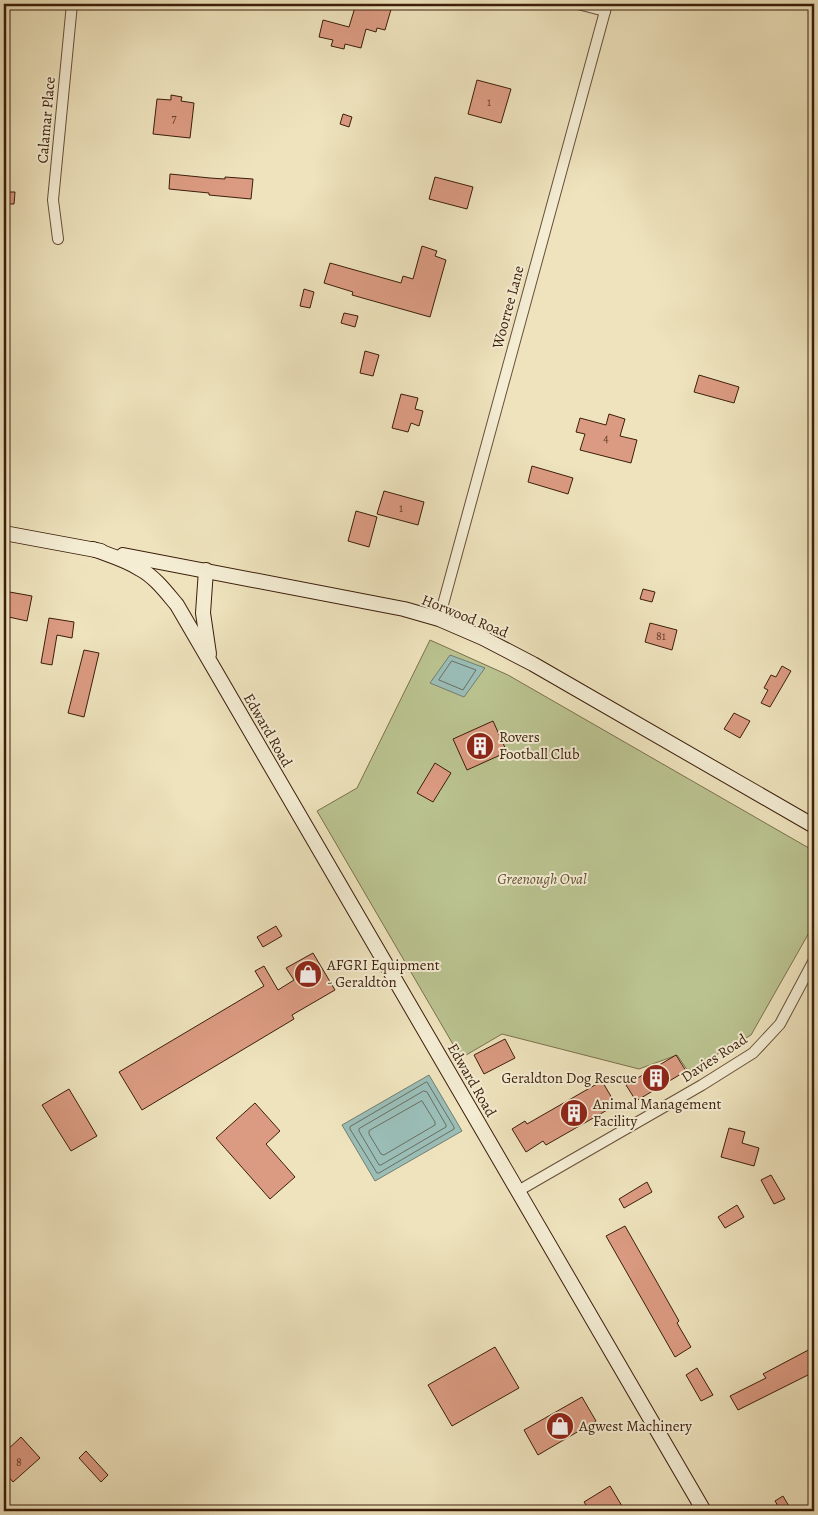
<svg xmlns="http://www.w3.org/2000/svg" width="818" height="1515" font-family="Alegreya,serif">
<rect width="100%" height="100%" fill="#eee3bd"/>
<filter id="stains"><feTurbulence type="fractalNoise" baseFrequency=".004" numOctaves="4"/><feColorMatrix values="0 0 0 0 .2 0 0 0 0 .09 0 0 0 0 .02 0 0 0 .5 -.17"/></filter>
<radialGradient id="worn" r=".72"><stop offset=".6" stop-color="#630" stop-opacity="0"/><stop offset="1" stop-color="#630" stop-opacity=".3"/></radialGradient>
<path fill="#bac390" stroke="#7b704d" d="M430,640l78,35 306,176v73l-63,111 -63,36 -11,-16 -38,14 -137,-35 -41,24 -144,-247 40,-23z"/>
<g fill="#9abdb6" stroke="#747d71">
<path d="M450,655l35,13 -21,29 -34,-14z"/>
<path d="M429,1075l33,56 -87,50 -33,-56z"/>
</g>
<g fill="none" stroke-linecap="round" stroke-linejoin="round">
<g stroke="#6b6e60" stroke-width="1">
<path d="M452,661l24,9 -13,20 -24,-10z"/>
<path d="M427,1082l27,45v2l-75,44h-2l-27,-44v-2z"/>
<path d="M424,1091l3,1 19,33v2l-65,38h-2l-20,-34v-2z"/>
<path d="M422,1101l13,21v3l-51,30 -3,-1 -12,-20v-3z"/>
</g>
</g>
<g fill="#db9b82" stroke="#3c1e0a">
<path d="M356,4h27l9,2 -7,24 -8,-2 -1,4 -10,-3 -5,19 -16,-4 -1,5 -13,-3 2,-6 -14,-3 4,-17 26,7z"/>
<path d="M477,80l34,9 -10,34 -33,-9z"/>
<path d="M171,95l11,2 -1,4 13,2 -4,35 -37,-4 4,-35 14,1z"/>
<path d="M343,114l9,3 -3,10 -9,-3z"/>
<path d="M170,174l40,4 15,1v-2l28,2 -2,20 -42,-4v-2l-40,-4z"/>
<path d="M435,177l38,10 -6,22 -38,-10z"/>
<path d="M4,192h11l-1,12h-10z"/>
<path d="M422,246l15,5 -2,5 11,4 -16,57 -78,-22 1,-3 -29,-9 6,-20 71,20 2,-7 10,3z"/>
<path d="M304,289l10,3 -4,16 -10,-2z"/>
<path d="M344,313l14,3 -3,11 -14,-4z"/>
<path d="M365,351l14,4 -6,21 -13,-3z"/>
<path d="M699,375l40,12 -5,16 -40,-11z"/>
<path d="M401,394l17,4 -3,11 8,2 -4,15 -8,-3 -3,9 -16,-4z"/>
<path d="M609,414l16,5 -5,17 17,4 -6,23 -51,-13 5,-16 -9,-2 4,-14 26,7z"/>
<path d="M532,466l41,12 -5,16 -40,-12z"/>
<path d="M384,491l40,11 -6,23 -41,-11z"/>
<path d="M356,511l21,6 -8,30 -21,-6z"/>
<path d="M643,589l12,3 -3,10 -12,-3z"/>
<path d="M4,591l28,5 -5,25 -23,-5z"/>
<path d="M49,618l25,4 -2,16 -15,-3 -5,30 -11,-2z"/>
<path d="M650,623l27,7 -5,20 -27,-8z"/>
<path d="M84,650l15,3 -15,64 -16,-4z"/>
<path d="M782,666l9,5 -21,36 -9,-4 7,-13 -4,-2 7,-13 5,2z"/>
<path d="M734,713l16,8 -10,17 -16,-9z"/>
<path d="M493,721l14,31 -40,18 -14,-31z"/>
<path d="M435,763l16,10 -18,29 -16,-9z"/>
<path d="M276,926l6,10 -19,11 -6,-10z"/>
<path d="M313,953l22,37 -43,25 2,4 -152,91 -23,-38 145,-86 -9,-15 9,-5 14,24 16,-10 -8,-12z"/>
<path d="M505,1039l10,19 -31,16 -10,-19z"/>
<path d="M676,1055l10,16 -50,30 -10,-16z"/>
<path d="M602,1081l14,24 -70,40 -3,-4 -17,11 -14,-23 13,-8 2,3z"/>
<path d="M69,1089l28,47 -26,15 -29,-46z"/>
<path d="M255,1103l25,28 -14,13 29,33 -25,22 -54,-61z"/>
<path d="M729,1128l16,4 -3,11 17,5 -5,18 -33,-9z"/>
<path d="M771,1175l14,24 -11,5 -13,-24z"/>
<path d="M647,1182l5,10 -28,16 -5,-9z"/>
<path d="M737,1205l7,12 -19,11 -7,-11z"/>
<path d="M625,1226l54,95 -2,2 14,24 -16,10 -69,-121z"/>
<path d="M495,1347l24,41 -67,38 -24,-41z"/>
<path d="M814,1347v25l-76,38 -8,-14 36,-18 -3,-4z"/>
<path d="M697,1368l16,27 -12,6 -15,-26z"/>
<path d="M582,1397l14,24 -58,34 -14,-25z"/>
<path d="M21,1437l19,21 -27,24 -8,-9 3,-3 -4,-4v-13z"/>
<path d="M86,1451l22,24 -7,7 -22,-24z"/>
<path d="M610,1486l15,25h-35l-6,-9z"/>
<path d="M783,1496l7,12 -9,3 -6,-10z"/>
</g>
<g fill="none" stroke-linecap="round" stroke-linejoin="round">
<defs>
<g id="minor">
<path d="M578,4l27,7"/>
<path d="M58,239l-5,-39 19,-196"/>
<path d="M439,619l168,-615"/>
<path d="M518,1191l184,-106 51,-32 27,-29 34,-64"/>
</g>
<g id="secondary">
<path d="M4,533l97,18"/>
<path d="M93,549c16,6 33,11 47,20 15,8 26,23 37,36l527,906"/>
<path d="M123,555l281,54 35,10 44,19 50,26 281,162"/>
<path d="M206,570l-3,43 6,41"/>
</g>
</defs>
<use href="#minor" stroke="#684f37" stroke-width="12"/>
<use href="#secondary" stroke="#3c1e0a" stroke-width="16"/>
<use href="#minor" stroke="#f4edd4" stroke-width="10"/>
<use href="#secondary" stroke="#f4edd4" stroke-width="14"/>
</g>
<defs>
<symbol id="building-disc" viewBox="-11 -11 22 22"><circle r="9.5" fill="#8f2418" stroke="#f4edd4"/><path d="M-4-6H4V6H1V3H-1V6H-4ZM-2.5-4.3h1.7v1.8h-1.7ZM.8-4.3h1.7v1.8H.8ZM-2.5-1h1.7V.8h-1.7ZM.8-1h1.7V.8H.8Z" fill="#fff"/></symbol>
<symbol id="shop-disc" viewBox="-11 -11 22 22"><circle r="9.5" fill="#8f2418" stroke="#f4edd4"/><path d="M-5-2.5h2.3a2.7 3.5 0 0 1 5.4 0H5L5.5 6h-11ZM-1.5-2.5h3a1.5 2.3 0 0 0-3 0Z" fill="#fff"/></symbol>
</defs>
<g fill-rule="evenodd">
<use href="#building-disc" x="464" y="730" width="32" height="32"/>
<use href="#shop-disc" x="292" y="958" width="32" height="32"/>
<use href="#building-disc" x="640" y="1062" width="32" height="32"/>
<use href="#building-disc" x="558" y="1097" width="32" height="32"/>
<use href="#shop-disc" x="544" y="1410" width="32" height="32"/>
</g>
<g text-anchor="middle" stroke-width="4" stroke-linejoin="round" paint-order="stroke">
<g font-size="12" fill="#643d28">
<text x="489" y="106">1</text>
<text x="174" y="122">7</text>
<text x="606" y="442">4</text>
<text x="401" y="512">1</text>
<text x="661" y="640">81</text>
<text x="19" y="1466">8</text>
</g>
<g font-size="15" fill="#3c1e0a" stroke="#f4edd4">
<text transform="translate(46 120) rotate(-85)" y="5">Calamar Place</text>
<text transform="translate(508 307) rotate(-75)" y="5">Woorree Lane</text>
<text transform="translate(465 616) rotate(22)" y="5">Horwood Road</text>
<text transform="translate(268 730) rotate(60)" y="5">Edward Road</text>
<text transform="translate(714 1058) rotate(-33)" y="5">Davies Road</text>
<text transform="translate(472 1080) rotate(60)" y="5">Edward Road</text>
</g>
<g font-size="15" fill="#3c1e0a" stroke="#f4edd4" text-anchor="start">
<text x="499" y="742">Rovers<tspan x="499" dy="17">Football Club</tspan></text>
<text x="327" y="970">AFGRI Equipment<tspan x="327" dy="17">- Geraldton</tspan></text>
<text x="637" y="1083" text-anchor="end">Geraldton Dog Rescue</text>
<text x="593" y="1109">Animal Management<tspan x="593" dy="17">Facility</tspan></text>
<text x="579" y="1431">Agwest Machinery</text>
</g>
<g font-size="15" font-style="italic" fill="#625032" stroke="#f4edd4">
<text x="542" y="884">Greenough Oval</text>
</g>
</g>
<rect width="818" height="1515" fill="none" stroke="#eee3bd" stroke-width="20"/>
<rect x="5" y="5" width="808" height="1505" fill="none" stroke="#3c1e0a" stroke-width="2.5"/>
<rect x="10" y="10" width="798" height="1495" fill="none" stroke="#3c1e0a"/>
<rect width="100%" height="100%" filter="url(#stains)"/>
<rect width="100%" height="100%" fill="url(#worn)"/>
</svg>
